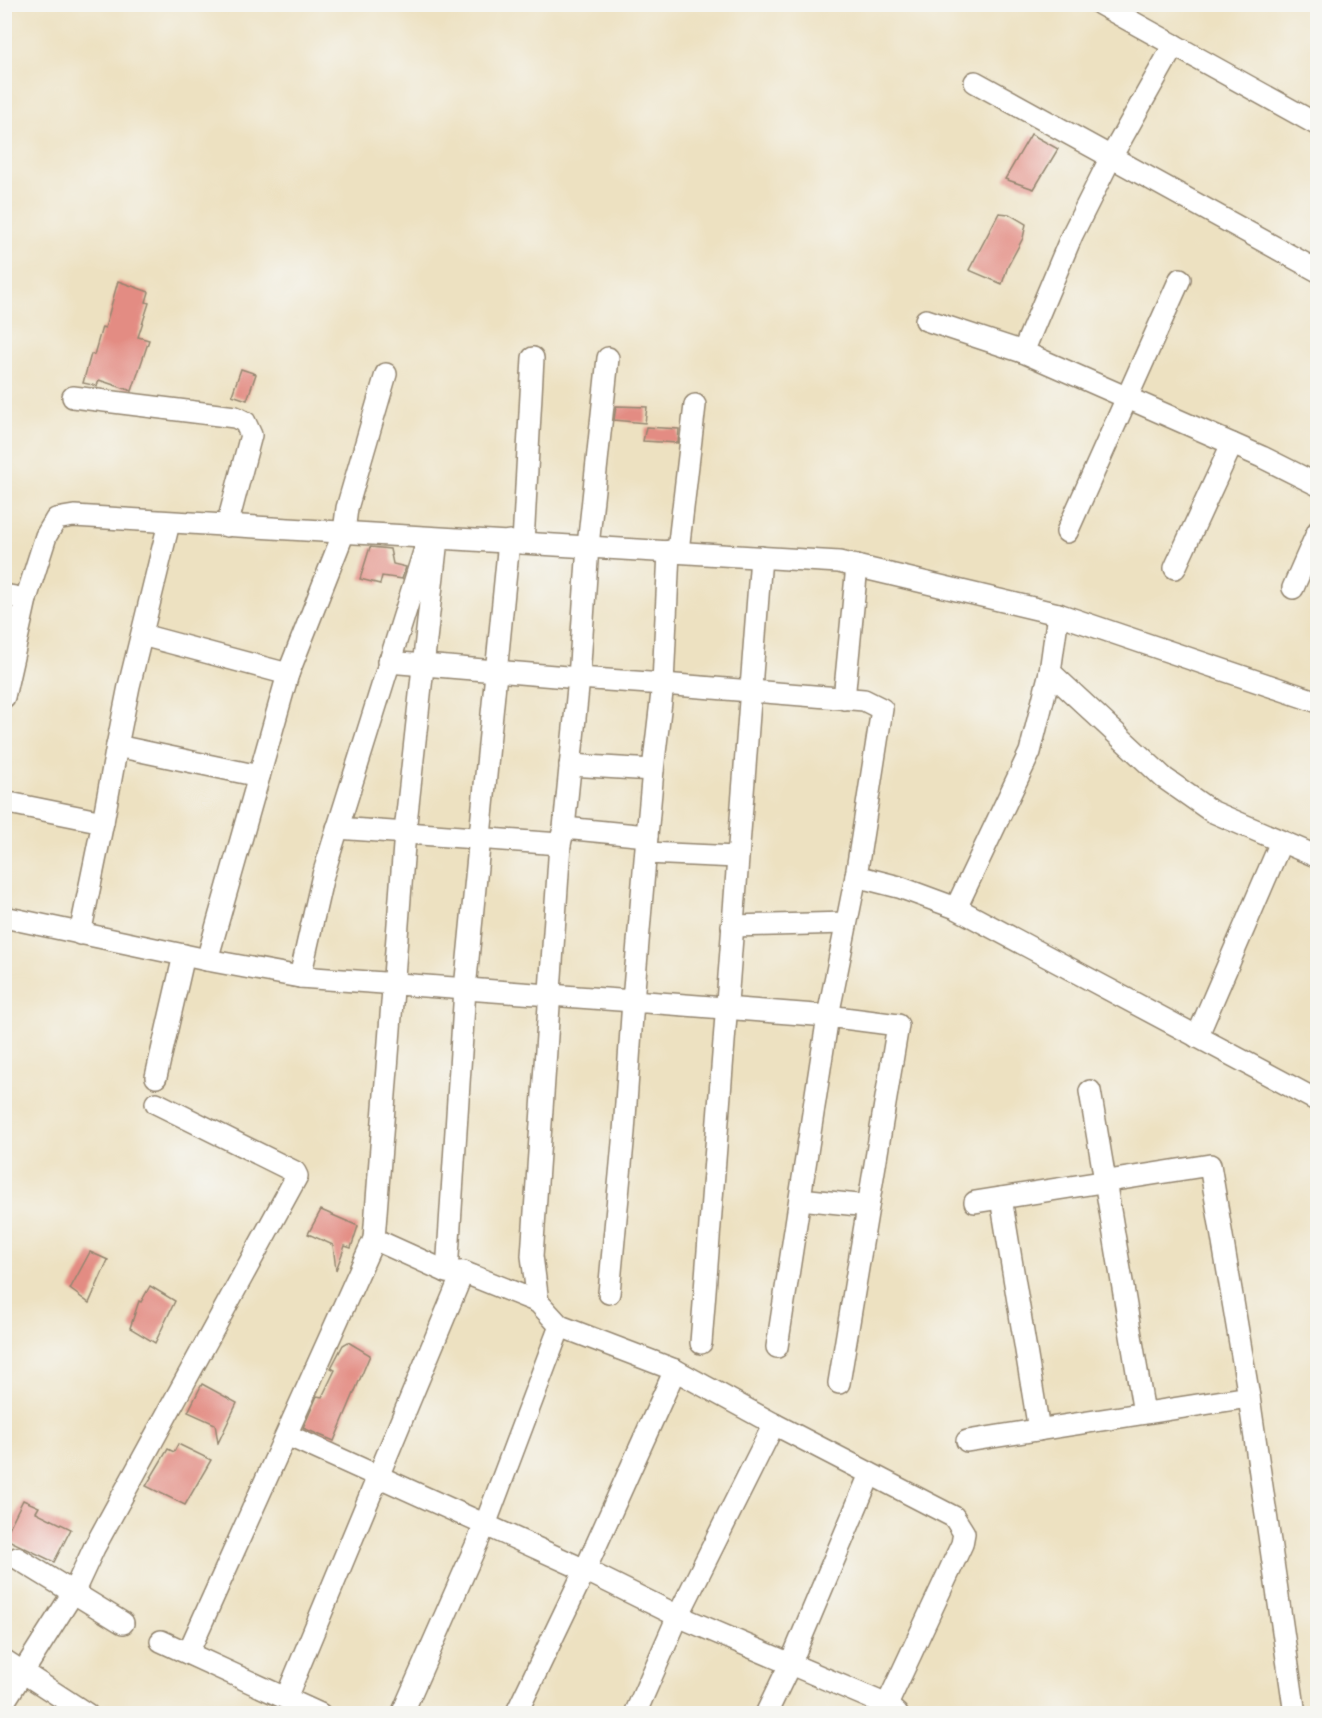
<svg xmlns="http://www.w3.org/2000/svg" width="1322" height="1718" font-family="Cardo,serif">
<rect width="100%" height="100%" fill="#f6f6f2"/>
<filter id="ink" filterUnits="userSpaceOnUse"><feTurbulence type="fractalNoise" baseFrequency=".0167" numOctaves="2"/><feDisplacementMap in="SourceGraphic" scale="12" xChannelSelector="R" yChannelSelector="G"/><feConvolveMatrix kernelMatrix="1 2 1 2 8 2 1 2 1" color-interpolation-filters="sRGB"/></filter>
<filter id="wash" filterUnits="userSpaceOnUse"><feTurbulence type="fractalNoise" baseFrequency=".008" numOctaves="4" result="noise"/><feDisplacementMap in="SourceGraphic" scale="24" xChannelSelector="R" yChannelSelector="G"/><feGaussianBlur stdDeviation="1.35" result="paint"/><feColorMatrix in="noise" values="0 0 0 0 0 0 0 0 0 0 0 0 0 0 0 0 0 1.4 0 .05"/><feComposite in="paint" operator="in"/></filter>
<g filter="url(#wash)">
<rect width="100%" height="100%" fill="#ede1c1"/>
<g id="blocks">
<g fill="#e38c83">
<path d="M1031,134l27,15 -24,40 -29,-10z"/>
<path d="M999,213l10,1 17,10 -3,14 -15,28 -6,18 -33,-14z"/>
<path d="M118,281l31,11 -3,10 3,1 -11,34 11,3 -17,51 -33,-11 -2,6 -14,-3 8,-29 3,1 8,-28 3,1z"/>
<path d="M241,369l15,5 -9,26 -15,-5z"/>
<path d="M616,406l31,1 -2,16 -31,-3z"/>
<path d="M646,427l33,2 -1,14 -35,-2z"/>
<path d="M370,547l20,2 3,15 13,3 -4,12 -20,-3 -2,8 -20,-5z"/>
<path d="M321,1210l37,16 -7,22 -6,-2 -9,24 -3,-25 -25,-11z"/>
<path d="M90,1252l18,8 -19,43 -19,-14z"/>
<path d="M150,1286l25,15 -20,42 -25,-15 9,-27 2,1z"/>
<path d="M348,1342l22,13 -36,86 -31,-13 14,-32 5,1 13,-27 -4,-2 12,-23z"/>
<path d="M202,1384l35,19 -19,40 -3,-19 -27,-12z"/>
<path d="M178,1444l33,16 -26,45 -39,-19 22,-37 6,3z"/>
<path d="M23,1500l16,7 -3,5 35,17 -17,33 -50,-24z"/>
</g>
</g>
</g>
<g filter="url(#ink)">
<use href="#blocks" fill-opacity="0" stroke="#948670" stroke-width="1.5"/>
<g fill="none" stroke-linecap="round" stroke-linejoin="round">
<defs>
<g id="minor">
<path d="M1100,4l218,121"/>
<path d="M1174,45l-63,112 -39,78 -49,117 239,105 56,28"/>
<path d="M975,82l343,189"/>
<path d="M926,320l97,32"/>
<path d="M608,358l-20,188 -9,132 84,6 6,-133"/>
<path d="M73,397l162,20 10,5 6,13 -24,91"/>
<path d="M169,523l-40,163 -12,60 142,30"/>
<path d="M1067,532l113,-253"/>
<path d="M523,543l10,-185"/>
<path d="M678,551l17,-146"/>
<path d="M1175,568l57,-124"/>
<path d="M1293,588l25,-57"/>
<path d="M4,595l22,4 -22,98"/>
<path d="M26,599l20,-63 10,-17 18,-3 765,46 219,52 260,88"/>
<path d="M142,635l146,39"/>
<path d="M1050,672l114,106 47,33 107,46"/>
<path d="M844,699l13,-133"/>
<path d="M570,765l83,5 10,-86 201,16 18,9 -26,167 -28,140 -195,-15 -9,131 -15,161"/>
<path d="M4,802l99,20 -23,112"/>
<path d="M103,822l14,-76"/>
<path d="M337,828l223,16 4,-16 15,-150 -191,-16"/>
<path d="M564,828l83,8 6,-66"/>
<path d="M646,853l91,4"/>
<path d="M856,876l43,11 57,21 362,193"/>
<path d="M956,908l74,-156 20,-80 8,-58"/>
<path d="M4,917l203,43 81,-286 56,-142 3,-24 39,-134"/>
<path d="M732,926l114,-3"/>
<path d="M207,960l93,17 23,-102 105,-336"/>
<path d="M300,977l333,24 14,-165"/>
<path d="M1197,1037l84,-195"/>
<path d="M156,1077l28,-122"/>
<path d="M1090,1091l54,322"/>
<path d="M1001,1198l38,232"/>
<path d="M800,1199l68,7"/>
<path d="M975,1202l235,-37 39,232 46,317"/>
<path d="M374,1239l73,33h16l75,30 22,24 115,44 99,54 180,93 10,16 -2,11 -75,161 10,9"/>
<path d="M447,1272l18,-283 44,-448"/>
<path d="M538,1302l-6,-46 28,-412"/>
<path d="M701,1343l60,-786"/>
<path d="M777,1347l51,-331 70,9 -59,358"/>
<path d="M287,1435l298,135 93,46 209,89 -4,9"/>
<path d="M967,1441l282,-44"/>
<path d="M17,1558l106,65"/>
<path d="M161,1641l159,73"/>
<path d="M188,1653l186,-414 31,-407 32,-293"/>
<path d="M4,1660l83,54"/>
<path d="M286,1698l177,-426"/>
<path d="M4,1702l69,-109 21,-45 203,-372 -2,-4 -139,-69"/>
<path d="M402,1714l83,-189 75,-199"/>
<path d="M516,1714l69,-144 90,-200"/>
<path d="M635,1714l43,-98 96,-192"/>
<path d="M766,1714l25,-52 79,-188"/>
</g>
</defs>
<use href="#minor" stroke="#948670" stroke-width="24"/>
<use href="#minor" stroke="#fff" stroke-width="21"/>
</g>
</g>
<rect width="1322" height="1718" fill="none" stroke="#f6f6f2" stroke-width="24"/>
</svg>
